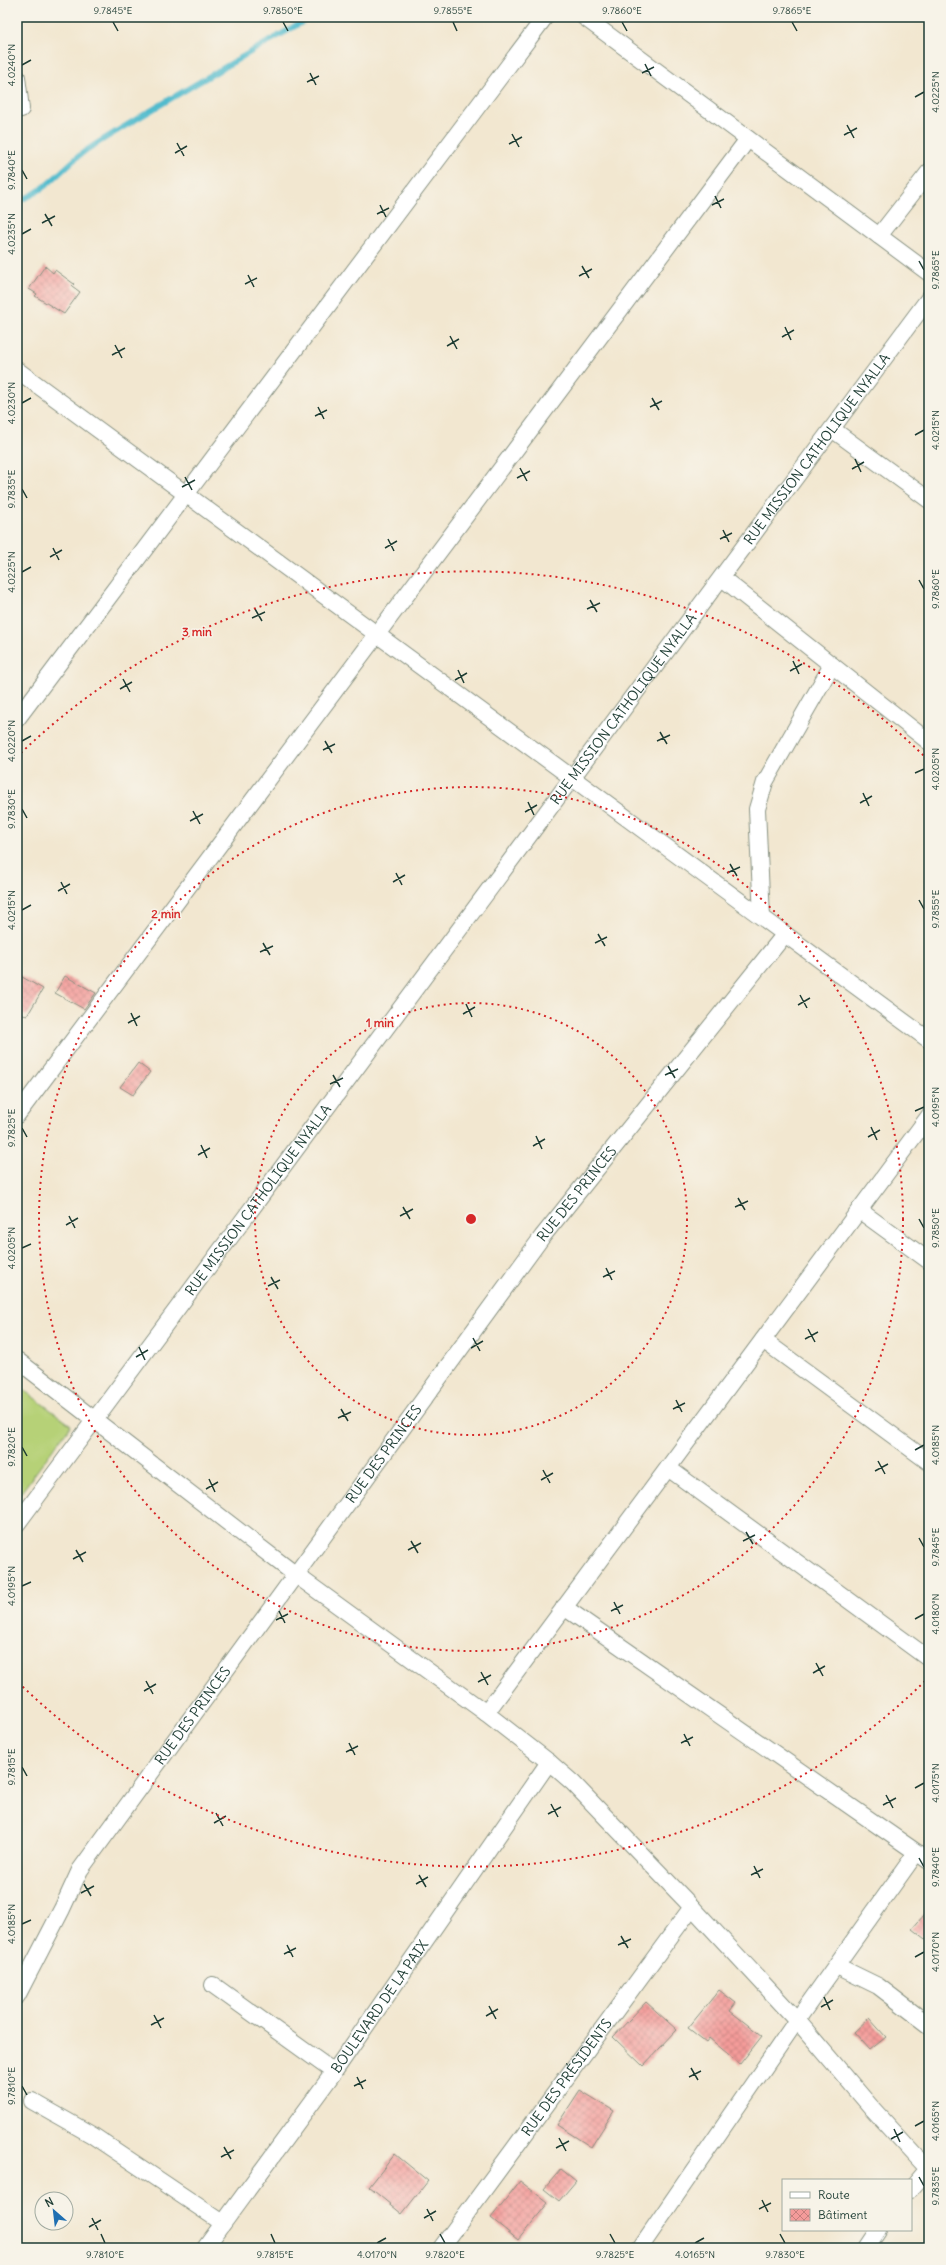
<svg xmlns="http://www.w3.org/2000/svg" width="946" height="2265" font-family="Delius,sans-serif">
<defs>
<pattern id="building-cross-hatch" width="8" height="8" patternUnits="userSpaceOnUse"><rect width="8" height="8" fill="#f49b9a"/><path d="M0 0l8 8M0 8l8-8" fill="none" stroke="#c5807e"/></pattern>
</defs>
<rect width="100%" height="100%" fill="#f7f3e8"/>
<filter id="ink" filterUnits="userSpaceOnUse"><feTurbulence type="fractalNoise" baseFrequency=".025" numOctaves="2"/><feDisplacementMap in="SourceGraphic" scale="8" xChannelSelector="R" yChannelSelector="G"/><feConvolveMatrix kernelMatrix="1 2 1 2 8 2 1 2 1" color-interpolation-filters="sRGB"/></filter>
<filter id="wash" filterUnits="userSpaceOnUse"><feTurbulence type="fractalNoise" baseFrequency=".012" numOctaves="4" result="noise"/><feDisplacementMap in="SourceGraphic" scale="16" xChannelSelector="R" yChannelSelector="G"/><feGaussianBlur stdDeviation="0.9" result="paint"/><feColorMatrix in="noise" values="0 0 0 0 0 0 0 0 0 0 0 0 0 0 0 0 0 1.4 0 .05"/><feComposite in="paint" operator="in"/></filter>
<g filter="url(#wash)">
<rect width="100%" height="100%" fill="#f2e7d0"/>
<path fill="#b6d177" stroke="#6a8756" d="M17,1385l54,40 -54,73z"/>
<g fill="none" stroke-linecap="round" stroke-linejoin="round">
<path stroke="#51bbcd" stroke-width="5.5" d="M17,201c30,-8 48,-38 74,-54 72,-45 146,-87 220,-130"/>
</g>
<g id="blocks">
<g fill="url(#building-cross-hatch)">
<path d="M45,266l8,7 2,-3 19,14 -2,2 8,6 -16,22 -29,-18 2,-2 -8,-5z"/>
<path d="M17,974l26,15 -16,27 -10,-5z"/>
<path d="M65,976l31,17 -12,16 -29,-16z"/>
<path d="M138,1063l12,9 -17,23 -13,-8z"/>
<path d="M929,1909v33l-17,-13z"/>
<path d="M719,1990l17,13 -6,8 32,25 -22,28 -31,-26 -3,4 -18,-14z"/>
<path d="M646,2002l31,28 -34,36 -30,-29z"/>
<path d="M869,2018l17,19 -16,13 -16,-18z"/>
<path d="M580,2090l34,21 -23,36 -34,-22z"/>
<path d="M395,2154l33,27 -26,33 -33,-27z"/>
<path d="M561,2169l15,12 -17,20 -15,-12z"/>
<path d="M520,2181l28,22 -30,37 -27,-22z"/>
</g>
</g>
</g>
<g filter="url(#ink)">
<use href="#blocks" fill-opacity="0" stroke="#889282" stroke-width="1"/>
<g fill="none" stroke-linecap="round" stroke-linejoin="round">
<defs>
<g id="street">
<path d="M584,17l345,256"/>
<path d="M17,77l4,32"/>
<path d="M879,236l50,-64"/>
<path d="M17,370l912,670"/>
<path d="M832,429l97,71"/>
<path d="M722,578l207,164"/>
<path d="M17,719l528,-702"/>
<path d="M762,917l-5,-108 8,-27 67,-117"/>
<path d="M17,1115l731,-976"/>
<path d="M859,1210l70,51"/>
<path d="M763,1340l166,122"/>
<path d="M17,1360l279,215 190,138 63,49 24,21 119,124 105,113 74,87 58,63"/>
<path d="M668,1468l261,191"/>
<path id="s1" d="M17,1524l912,-1226"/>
<path d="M564,1607l365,254"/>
<path d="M486,1713l443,-597"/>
<path d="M837,1966l41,20 51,39"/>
<path d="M213,1985l121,87"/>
<path id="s2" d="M17,1996l45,-87 18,-39 462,-633 243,-303"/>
<path d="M32,2101l60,34 131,88"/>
<path d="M911,2189l17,-20"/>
<path id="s3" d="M205,2248l129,-176 215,-310"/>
<path id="s4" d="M441,2248l251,-341"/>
<path d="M640,2248l157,-228 119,-167"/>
<path d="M866,2248l12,-18"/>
</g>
</defs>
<use href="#street" stroke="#889282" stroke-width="18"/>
<use href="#street" stroke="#fff" stroke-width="16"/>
</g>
</g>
<path fill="none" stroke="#1f3d34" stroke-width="1.5" d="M113,22l5,9M283,22l5,9M453,22l4,9M622,22l5,9M792,22l5,9M645,64l6,12M22,65l9,-5M310,73l6,12M642,73l12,-6M307,82l12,-6M915,97l9,-5M847,125l7,13M512,134l7,13M844,135l13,-7M177,143l7,13M509,144l13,-7M175,153l12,-7M22,170l5,9M715,196l6,12M380,205l6,12M712,205l12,-6M45,214l7,12M377,214l12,-6M42,223l13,-7M22,234l9,-5M919,261l5,9M582,266l7,12M248,275l6,12M579,276l13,-7M245,284l12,-6M785,327l6,13M450,336l7,13M782,337l12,-7M115,345l7,13M447,346l12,-7M112,355l13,-7M652,398l7,12M22,403l9,-5M318,407l6,12M650,407l12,-6M315,416l12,-6M915,435l9,-5M855,459l6,13M520,468l7,13M852,469l12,-7M185,477l7,13M517,478l13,-7M182,487l13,-7M22,489l5,9M723,530l6,12M388,539l6,12M720,539l12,-6M53,548l6,12M385,548l12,-7M50,557l12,-7M22,572l9,-5M919,580l5,9M590,600l7,12M255,609l7,12M587,609l13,-6M252,618l13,-6M793,661l6,13M458,670l6,13M790,671l12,-7M123,679l7,13M455,680l12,-7M120,689l12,-7M660,732l7,12M22,741l9,-5M325,741l7,12M657,741l13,-6M323,750l12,-6M915,773l9,-4M863,793l6,13M528,802l6,13M860,803l12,-7M22,809l5,9M193,811l7,13M525,812l12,-7M190,821l13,-7M730,864l7,12M396,873l6,12M727,873l13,-6M61,882l6,12M393,882l12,-7M58,891l12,-7M919,900l5,9M22,910l9,-5M598,934l7,12M263,943l7,12M595,943l12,-6M260,952l13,-6M800,995l7,13M466,1004l6,13M798,1005l12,-7M131,1013l6,13M463,1014l12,-7M128,1023l12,-7M668,1066l7,12M333,1075l7,12M665,1075l13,-6M330,1084l13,-6M915,1111l9,-4M871,1127l6,13M22,1128l5,9M536,1136l6,13M868,1137l12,-7M201,1145l6,13M533,1146l12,-7M198,1155l12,-7M738,1198l7,12M403,1207l7,12M735,1207l13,-6M69,1216l6,12M400,1216l13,-7M919,1219l5,9M66,1225l12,-7M22,1248l9,-4M606,1268l6,12M271,1277l7,12M603,1277l12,-6M268,1286l12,-6M808,1329l7,13M473,1338l7,13M805,1339l13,-7M139,1347l6,13M471,1348l12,-7M136,1357l12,-7M676,1400l6,12M341,1409l7,12M673,1409l12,-6M338,1418l13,-6M22,1447l5,9M915,1450l9,-5M878,1461l7,13M543,1470l7,13M875,1471l13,-7M209,1479l6,13M541,1480l12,-7M206,1489l12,-7M746,1532l7,12M919,1538l5,9M411,1541l7,12M743,1541l12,-6M76,1550l7,12M408,1550l13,-7M73,1559l13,-7M22,1586l9,-4M614,1602l6,12M279,1611l6,12M611,1611l12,-6M915,1619l9,-5M276,1620l12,-6M816,1663l7,13M481,1672l7,13M813,1673l12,-7M146,1681l7,13M478,1682l13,-7M144,1691l12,-7M684,1734l6,12M349,1743l6,12M681,1743l12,-6M346,1752l12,-6M22,1767l5,9M915,1788l9,-5M886,1795l7,13M551,1804l7,13M883,1805l13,-7M216,1813l7,13M548,1814l13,-7M214,1823l12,-7M919,1858l5,9M754,1866l6,12M419,1875l7,12M751,1875l12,-6M84,1884l7,12M416,1884l12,-7M81,1893l13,-7M22,1924l9,-4M621,1936l7,12M287,1945l6,12M618,1945l13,-6M284,1954l12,-6M915,1957l9,-5M824,1997l6,13M489,2006l7,13M821,2007l12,-7M154,2015l7,13M486,2016l12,-7M151,2025l13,-7M691,2068l7,12M357,2077l6,12M689,2077l12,-6M22,2086l5,9M354,2086l12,-6M915,2126l9,-5M894,2129l6,13M559,2138l7,13M891,2139l12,-7M224,2147l7,12M556,2148l13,-7M221,2157l13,-7M919,2177l5,9M762,2200l6,12M427,2209l6,12M759,2209l12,-6M92,2218l6,12M424,2218l12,-7M89,2227l12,-7M101,2234l4,9M271,2234l4,9M440,2234l5,9M610,2234l5,9M780,2234l5,9M377,2243l9,-5M695,2243l9,-5"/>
<g fill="none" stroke="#d62828" stroke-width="2" stroke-dasharray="2 4">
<circle cx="471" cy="1219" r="216"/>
<circle cx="471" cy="1219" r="432"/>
<path d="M925 1681A648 648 0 0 1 21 1685M21 753A648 648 0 0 1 925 757"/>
</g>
<g text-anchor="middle" stroke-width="3" stroke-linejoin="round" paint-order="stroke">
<g font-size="14" fill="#1f3d34" stroke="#f7f3e8">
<text dy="5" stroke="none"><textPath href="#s1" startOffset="1340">RUE MISSION CATHOLIQUE NYALLA</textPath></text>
<text dy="5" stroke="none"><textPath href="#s1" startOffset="1016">RUE MISSION CATHOLIQUE NYALLA</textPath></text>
<text dy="5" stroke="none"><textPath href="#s2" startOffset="980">RUE DES PRINCES</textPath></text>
<text dy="5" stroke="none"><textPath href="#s1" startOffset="404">RUE MISSION CATHOLIQUE NYALLA</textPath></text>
<text dy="5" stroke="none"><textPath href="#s2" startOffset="656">RUE DES PRINCES</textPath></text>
<text dy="5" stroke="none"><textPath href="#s2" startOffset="332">RUE DES PRINCES</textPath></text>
<text dy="5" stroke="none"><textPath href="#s3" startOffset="298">BOULEVARD DE LA PAIX</textPath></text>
<text dy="5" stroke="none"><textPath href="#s4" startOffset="212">RUE DES PRÉSIDENTS</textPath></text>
</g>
</g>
<circle cx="471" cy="1219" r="6" fill="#d62828" stroke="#f7f3e8" stroke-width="2"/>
<g font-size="12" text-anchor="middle" font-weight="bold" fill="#d62828" stroke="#f7f3e8" stroke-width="3" stroke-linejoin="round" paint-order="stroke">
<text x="197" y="636">3 min</text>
<text x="166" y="918">2 min</text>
<text x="380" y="1027">1 min</text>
</g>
<rect width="946" height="2265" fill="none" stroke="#f7f3e8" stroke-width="44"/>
<rect x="782" y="2179" width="130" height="52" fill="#f7f3e8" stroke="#a1aaa0"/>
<rect x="790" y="2192" width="20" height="6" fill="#ffffff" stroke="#a1aaa0"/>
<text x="818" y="2199" font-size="12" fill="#1f3d34">Route</text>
<rect x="790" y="2209" width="20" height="12" fill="url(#building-cross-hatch)" stroke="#a1aaa0"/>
<text x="818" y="2219" font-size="12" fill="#1f3d34">Bâtiment</text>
<g transform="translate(54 2211) rotate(332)"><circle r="19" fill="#f7f3e8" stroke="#a1aaa0"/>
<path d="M0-3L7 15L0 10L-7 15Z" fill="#1f6fb2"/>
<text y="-6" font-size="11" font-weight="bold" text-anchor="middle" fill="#1f3d34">N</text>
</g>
<rect x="22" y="22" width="902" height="2221" fill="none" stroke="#1f3d34" stroke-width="1.5"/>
<g font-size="10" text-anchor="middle" fill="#1f3d34">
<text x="113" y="14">9.7845°E</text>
<text x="283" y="14">9.7850°E</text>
<text x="453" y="14">9.7855°E</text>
<text x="622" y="14">9.7860°E</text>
<text x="792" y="14">9.7865°E</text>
<text transform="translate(11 65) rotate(-90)" y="4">4.0240°N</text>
<text transform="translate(935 92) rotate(-90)" y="4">4.0225°N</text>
<text transform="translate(11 170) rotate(-90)" y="4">9.7840°E</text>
<text transform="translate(11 234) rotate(-90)" y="4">4.0235°N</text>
<text transform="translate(935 270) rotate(-90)" y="4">9.7865°E</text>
<text transform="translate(11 403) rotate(-90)" y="4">4.0230°N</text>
<text transform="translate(935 430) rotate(-90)" y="4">4.0215°N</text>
<text transform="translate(11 489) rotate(-90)" y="4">9.7835°E</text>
<text transform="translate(11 572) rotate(-90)" y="4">4.0225°N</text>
<text transform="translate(935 589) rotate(-90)" y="4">9.7860°E</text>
<text transform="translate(11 741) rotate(-90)" y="4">4.0220°N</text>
<text transform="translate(935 769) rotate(-90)" y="4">4.0205°N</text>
<text transform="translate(11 809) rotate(-90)" y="4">9.7830°E</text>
<text transform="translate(935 909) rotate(-90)" y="4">9.7855°E</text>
<text transform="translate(11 910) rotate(-90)" y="4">4.0215°N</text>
<text transform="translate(935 1107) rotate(-90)" y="4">4.0195°N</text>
<text transform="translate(11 1128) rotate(-90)" y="4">9.7825°E</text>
<text transform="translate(935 1228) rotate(-90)" y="4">9.7850°E</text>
<text transform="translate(11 1248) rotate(-90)" y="4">4.0205°N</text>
<text transform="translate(935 1445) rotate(-90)" y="4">4.0185°N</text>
<text transform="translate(11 1447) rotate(-90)" y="4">9.7820°E</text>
<text transform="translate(935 1547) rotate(-90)" y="4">9.7845°E</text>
<text transform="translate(11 1586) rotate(-90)" y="4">4.0195°N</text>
<text transform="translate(935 1614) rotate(-90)" y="4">4.0180°N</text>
<text transform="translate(11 1767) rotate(-90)" y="4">9.7815°E</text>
<text transform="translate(935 1783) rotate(-90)" y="4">4.0175°N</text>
<text transform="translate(935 1867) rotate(-90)" y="4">9.7840°E</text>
<text transform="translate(11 1924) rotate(-90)" y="4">4.0185°N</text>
<text transform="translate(935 1952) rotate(-90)" y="4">4.0170°N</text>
<text transform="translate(11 2086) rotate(-90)" y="4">9.7810°E</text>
<text transform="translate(935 2121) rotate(-90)" y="4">4.0165°N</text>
<text transform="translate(935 2186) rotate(-90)" y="4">9.7835°E</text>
<text x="105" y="2258">9.7810°E</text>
<text x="275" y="2258">9.7815°E</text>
<text x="377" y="2258">4.0170°N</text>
<text x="445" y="2258">9.7820°E</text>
<text x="615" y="2258">9.7825°E</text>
<text x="695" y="2258">4.0165°N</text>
<text x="785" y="2258">9.7830°E</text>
</g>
</svg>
